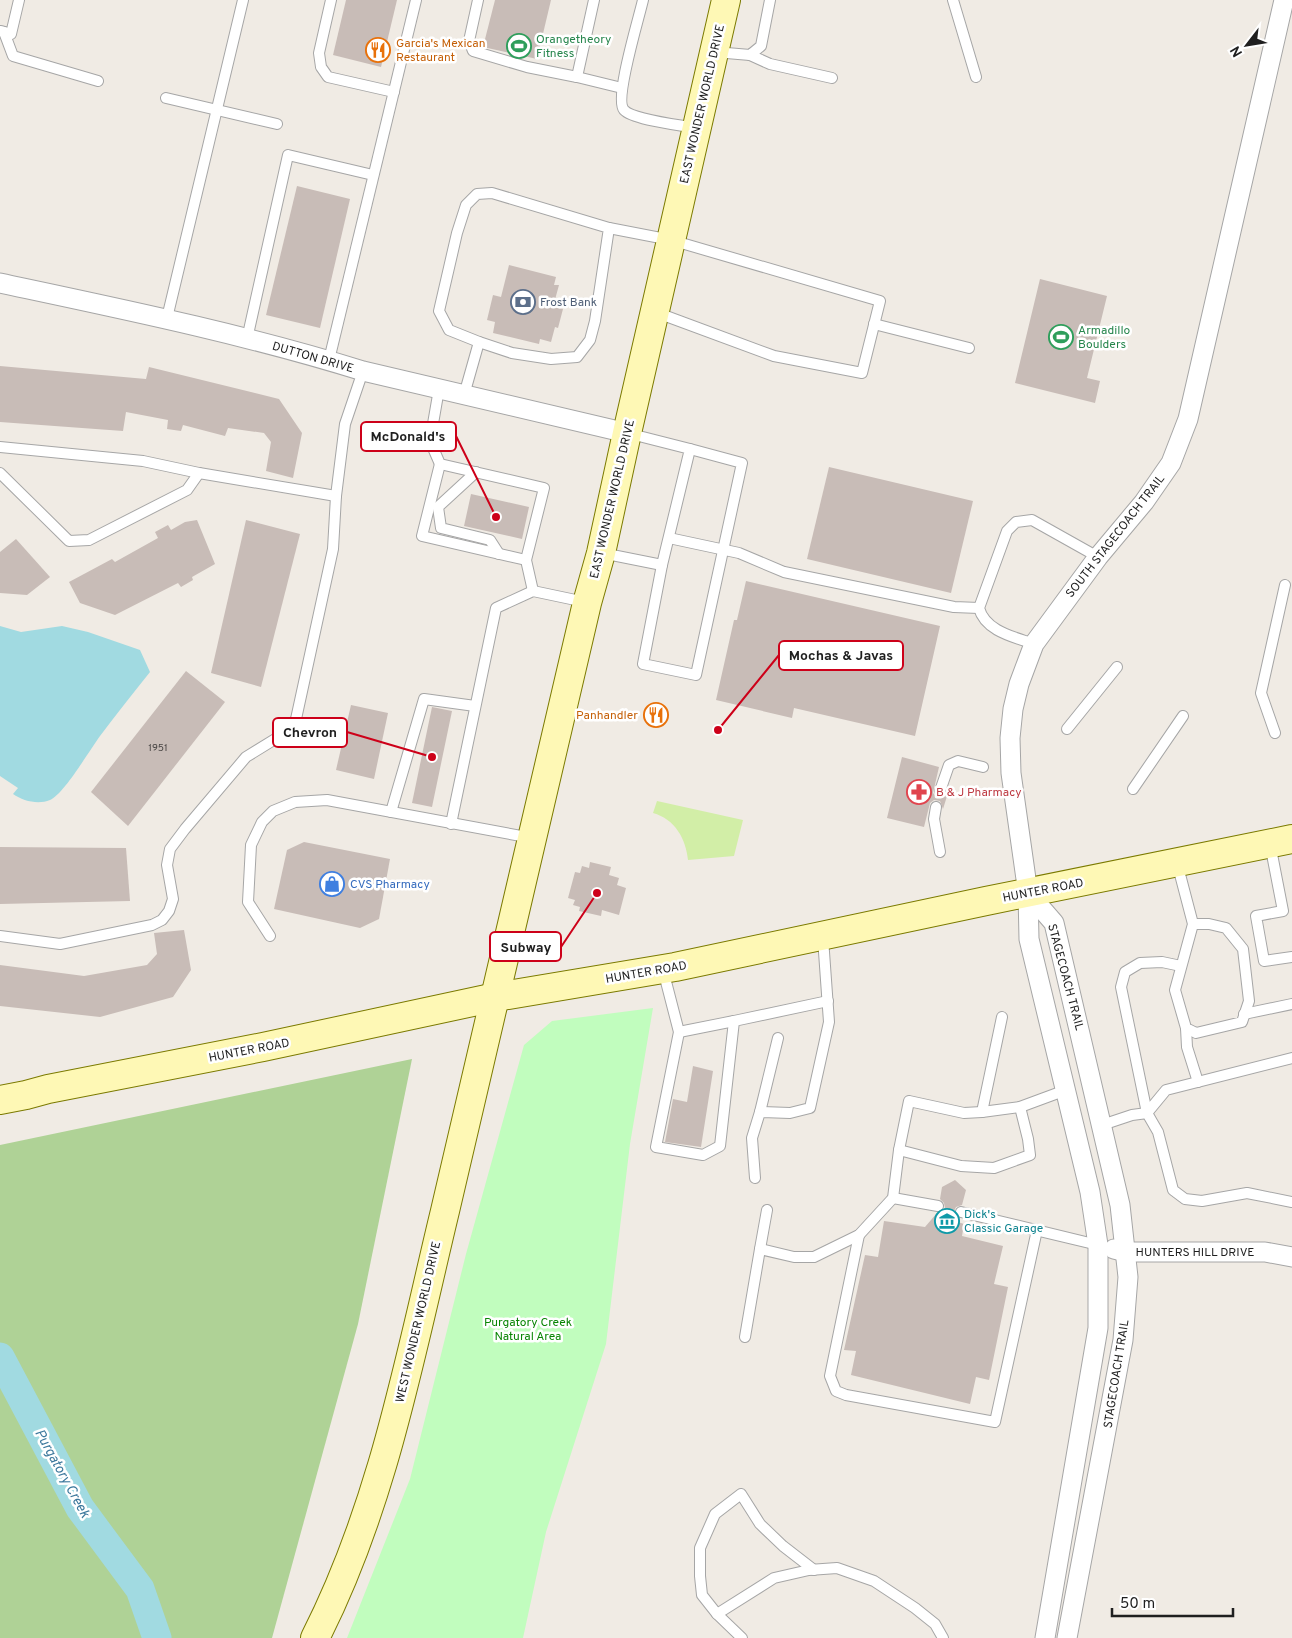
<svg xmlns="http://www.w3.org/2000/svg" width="1292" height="1638" font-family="Overpass,sans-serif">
<rect width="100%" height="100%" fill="#f0ebe4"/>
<path fill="#d2eea7" d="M657,801l86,19 -9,36 -46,4c-2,-21 -13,-41 -35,-47z"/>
<path fill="#afd296" d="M412,1059l-54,265 -86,314h-272v-493z"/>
<path fill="#c1fdbe" d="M653,1008l-23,136 -24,200 -60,188 -23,106h-176l63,-159 56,-225 58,-209 28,-24z"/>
<path fill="#a1dae1" d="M0,626l21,6 41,-6 26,6 52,18 10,22c-17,21 -34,43 -50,64 -11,15 -36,58 -50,64 -12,5 -27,1 -37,-6l5,-6 -18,-12z"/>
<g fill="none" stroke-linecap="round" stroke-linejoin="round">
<path stroke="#a1dae1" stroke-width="29" d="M0,1357l80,151 60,81 17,49"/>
</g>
<g fill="#c8bcb7">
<path d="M346,0h51l-16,67 -48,-12z"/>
<path d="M495,0h56l-14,59 -54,-12z"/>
<path d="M297,186l53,13 -30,129 -54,-13z"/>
<path d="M509,265l47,12 -2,8h5l-6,22 10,2 -5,19 -3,-1 -4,15 -11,-3 -1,5 -46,-11 2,-11 -8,-2 6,-25 8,2z"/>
<path d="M1040,279l67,17 -20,82 13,3 -5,22 -80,-20z"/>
<path d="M0,366l146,13 3,-12 130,32 23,34 -9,45 -27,-7 5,-29 -7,-9 -36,-5 -3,8 -42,-11 -2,6 -14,-2 1,-9 -42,-8 -3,19 -123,-9z"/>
<path d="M829,467l144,34 -22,92 -144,-34z"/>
<path d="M471,494l58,13 -7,32 -58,-13z"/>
<path d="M197,520l18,44 -23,13 1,3 -12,7 -3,-4 -63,32 -35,-12 -11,-21 43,-23 3,3 43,-24 -3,-6 13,-7 3,5 14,-8z"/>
<path d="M246,520l54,14 -39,153 -50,-14z"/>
<path d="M16,539l34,38 -23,18 -27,-2v-41z"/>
<path d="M746,581l194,45 -25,110 -121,-28 -2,10 -76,-18 18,-80h3z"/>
<path d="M186,671l39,31 -97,124 -37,-34z"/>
<path d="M351,705l37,8 -14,66 -38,-9z"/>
<path d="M432,707l20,4 -20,96 -20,-4z"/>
<path d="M902,757l37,10 -6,26 4,4 4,1 7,-5 -5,16 -3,-8 -6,-1 -4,3 -6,24 -37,-9z"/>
<path d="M304,842l86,17 -11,60 -19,9 -86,-19 13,-59z"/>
<path d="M0,847l126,1 4,53 -130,3z"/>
<path d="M590,862l21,5 -2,8 10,3 -2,7 9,3 -7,27 -17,-5 -1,6 -22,-5 1,-4 -7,-2 2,-5 -7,-2 7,-26 5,1 2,-7 7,2z"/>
<path d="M184,930l7,40 -18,27 -73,20 -100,-11v-41l84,11 63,-11 10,-11 -3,-21z"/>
<path d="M693,1066l20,5 -12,76 -36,-5 8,-43 14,3z"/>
<path d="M955,1180l11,10 -4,15 -6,2 -2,4 2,6 3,2 -1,3 6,2 -2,12 41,10 -9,38 14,3 -19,93 -13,-3 -6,27 -119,-29 5,-24 -12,-1 21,-95 13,2 6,-36 41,6 12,-14 4,-1 4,-4 -1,-5 -4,-4 2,-12z"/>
</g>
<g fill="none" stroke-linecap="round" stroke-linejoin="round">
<defs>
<g id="service">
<path d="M331,0l-12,53 2,14 7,10 66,15"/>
<path d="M478,0l-9,41 4,10 54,16 50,10 45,11"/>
<path d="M643,0c-4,18 -29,99 -19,110 9,10 57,15 72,18"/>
<path d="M953,0l23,77"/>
<path d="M1,31l10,3 8,-34"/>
<path d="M4,32l9,24 85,25"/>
<path d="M715,52l35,3 11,-9 9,-46"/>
<path d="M750,55l20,9 62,14"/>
<path d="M577,77l17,-77"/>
<path d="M166,98l111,26"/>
<path d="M492,193l117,35 -14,93 -5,19 -13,17 -26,2 -39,-6 -33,-11 -30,-12 -10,-19 18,-78 9,-28 11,-11z"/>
<path d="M609,228l62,12 209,61 -18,72 -88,-17 -119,-44"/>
<path d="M167,318l76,-318"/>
<path d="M874,324l95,24"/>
<path d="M247,339l41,-184 85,20"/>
<path d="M329,360l87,-360"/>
<path d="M439,389l-9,52 10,23 104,24 -18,72 7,31"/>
<path d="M464,395l15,-53"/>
<path d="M0,447l143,14 56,12 137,23"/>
<path d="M440,464l-18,72 104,24"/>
<path d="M476,472l-38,35 3,21 49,12 9,14"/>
<path d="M0,473l69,68 20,-1 98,-50 12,-17"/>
<path d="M669,538l70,15 45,19 170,35 25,1"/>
<path d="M602,553l60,12 28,-116 -63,-16"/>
<path d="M662,565l-19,99 53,11 46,-212 -52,-14"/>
<path d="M1034,644c-20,-7 -49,-13 -55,-36l28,-77 9,-9 16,-2 66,37"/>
<path d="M1067,729l50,-62"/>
<path d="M1275,733l-14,-40 24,-108"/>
<path d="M1133,789l50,-73"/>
<path d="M940,791l9,-26 9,-4 25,6"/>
<path d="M936,807l-2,12 6,33"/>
<path d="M391,812l33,-113 51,7"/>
<path d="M451,824l45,-216 37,-17 52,11"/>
<path d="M1270,844l13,67 -27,5 8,45 28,-4"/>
<path d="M1177,863l16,61 -18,66 11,38 10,5 46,-11 7,-21 -6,-52 -17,-21 -17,-4h-16"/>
<path d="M0,936l60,8 92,-19 10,-5 7,-9 4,-12 -6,-34 3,-16 15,-20 61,-72 39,-24 11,-14 37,-170 3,-53 9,-72 18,-53"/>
<path d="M270,936l-22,-34 3,-57 11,-23 11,-11 22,-9 32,-2 205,38"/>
<path d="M663,970l16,62 -23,115 47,8 17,-9 14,-125 94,-20"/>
<path d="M1244,1014l48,-10"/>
<path d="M1186,1028l1,19 11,35"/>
<path d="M679,1032l55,-11"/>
<path d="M760,1112l18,-74"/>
<path d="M982,1112l20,-95"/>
<path d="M1147,1113l-26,-126 4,-15 15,-9 22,-1 19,4"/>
<path d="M1147,1113l19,-23 126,-32"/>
<path d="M1102,1125l30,-10 15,-2 11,19 15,58 12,9 17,2 45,-8 45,9"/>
<path d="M899,1150l62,16 33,2 36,-13 -2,-16 -8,-32"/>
<path d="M755,1178l-3,-40 8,-26 30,1 20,-5 19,-86 -6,-84"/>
<path d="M893,1198l45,8"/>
<path d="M961,1212l137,33"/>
<path d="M859,1235l-29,141 6,15 10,4 149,27 42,-192"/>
<path d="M760,1249l7,-39"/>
<path d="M745,1337l15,-88 34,8h20l45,-22 34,-37 6,-48 10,-49 55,12 18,-1 38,-5 46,-17"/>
<path d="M717,1614l57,-36 35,-8 28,-2 37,13 41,27 20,16 8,14"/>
<path d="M742,1638l-25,-24 -15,-19 -2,-19v-28l15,-34 26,-20 19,30 23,22 31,24"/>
</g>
<g id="minor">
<path d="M0,283c122,26 244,51 363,88l264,62"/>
<path d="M1028,893l26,30 66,282 8,72 -5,63 -56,298"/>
<path d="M1114,1249l12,3h139l27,5"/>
<path d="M1045,1638l53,-310v-83l-8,-53 -61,-253 -1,-46 -17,-120 -1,-35 3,-29 6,-25 15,-40 64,-87 46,-55 27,-39 17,-44 96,-419"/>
</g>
<g id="secondary">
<path d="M0,1100l26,-5 22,-6 215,-42 233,-50 179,-30 311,-66 306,-62"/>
<path d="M315,1638c68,-133 95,-282 130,-427 48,-202 95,-405 142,-608l14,-50 26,-120 99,-433"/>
</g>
</defs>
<use href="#service" stroke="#a6a6a6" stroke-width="12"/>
<use href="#minor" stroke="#a6a6a6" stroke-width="21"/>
<use href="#secondary" stroke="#7b7a00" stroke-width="30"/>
<use href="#service" stroke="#fff" stroke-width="10"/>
<use href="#minor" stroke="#fff" stroke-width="19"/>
<use href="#secondary" stroke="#fef8b5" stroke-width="28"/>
</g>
<defs>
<symbol id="stadium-ring" viewBox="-11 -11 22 22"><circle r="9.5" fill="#fff" stroke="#2e9e5b" stroke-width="1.5"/><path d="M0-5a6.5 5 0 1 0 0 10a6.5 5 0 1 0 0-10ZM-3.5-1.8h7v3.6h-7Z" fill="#2e9e5b"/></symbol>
<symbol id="restaurant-ring" viewBox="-11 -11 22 22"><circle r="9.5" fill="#fff" stroke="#e8710a" stroke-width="1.5"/><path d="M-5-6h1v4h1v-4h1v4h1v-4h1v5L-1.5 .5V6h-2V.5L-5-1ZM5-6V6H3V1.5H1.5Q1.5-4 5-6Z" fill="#e8710a"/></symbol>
<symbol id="bank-ring" viewBox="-11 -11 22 22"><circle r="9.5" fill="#fff" stroke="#5c6f8a" stroke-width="1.5"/><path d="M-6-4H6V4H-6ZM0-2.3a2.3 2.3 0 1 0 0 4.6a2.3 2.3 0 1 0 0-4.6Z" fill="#5c6f8a"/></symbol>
<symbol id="pharmacy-ring" viewBox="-11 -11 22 22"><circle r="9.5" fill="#fff" stroke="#e0444e" stroke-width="1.5"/><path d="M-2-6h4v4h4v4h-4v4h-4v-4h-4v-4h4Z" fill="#e0444e"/></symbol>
<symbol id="shop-ring" viewBox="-11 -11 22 22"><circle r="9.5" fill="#fff" stroke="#3f7fe0" stroke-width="1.5"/><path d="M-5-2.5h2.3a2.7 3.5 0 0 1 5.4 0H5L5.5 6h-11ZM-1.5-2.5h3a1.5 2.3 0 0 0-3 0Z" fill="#3f7fe0"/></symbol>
<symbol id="museum-ring" viewBox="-11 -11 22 22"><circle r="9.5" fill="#fff" stroke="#0f9aa8" stroke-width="1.5"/><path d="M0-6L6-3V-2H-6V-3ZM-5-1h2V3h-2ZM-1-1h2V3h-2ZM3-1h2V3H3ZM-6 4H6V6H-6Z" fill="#0f9aa8"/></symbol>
</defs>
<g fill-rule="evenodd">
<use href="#stadium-ring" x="505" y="32" width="28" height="28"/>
<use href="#restaurant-ring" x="364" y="36" width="28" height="28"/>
<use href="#bank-ring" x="509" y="288" width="28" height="28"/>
<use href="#stadium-ring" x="1047" y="323" width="28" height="28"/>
<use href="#restaurant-ring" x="642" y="701" width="28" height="28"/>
<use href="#pharmacy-ring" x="905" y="778" width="28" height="28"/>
<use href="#shop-ring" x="318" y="870" width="28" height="28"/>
<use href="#museum-ring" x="933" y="1207" width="28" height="28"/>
</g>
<g text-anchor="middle" stroke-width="5" stroke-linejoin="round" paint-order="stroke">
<g font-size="10" fill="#494645">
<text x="158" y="751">1951</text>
</g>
<g font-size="12" fill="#27864d" stroke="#fff" text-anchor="start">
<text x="536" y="43">Orangetheory<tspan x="536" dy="14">Fitness</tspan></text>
<text x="1078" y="334">Armadillo<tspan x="1078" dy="14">Boulders</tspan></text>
</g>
<g font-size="12" fill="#c56008" stroke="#fff" text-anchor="start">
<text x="396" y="47">Garcia's Mexican<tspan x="396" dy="14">Restaurant</tspan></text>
<text x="638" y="719" text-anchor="end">Panhandler</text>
</g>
<g font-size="12" fill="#1f1f1f" stroke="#fff">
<text transform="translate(702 104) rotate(-77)" y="4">EAST WONDER WORLD DRIVE</text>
<text transform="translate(313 357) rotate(16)" y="4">DUTTON DRIVE</text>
<text transform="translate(612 499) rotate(-77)" y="4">EAST WONDER WORLD DRIVE</text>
<text transform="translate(1115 536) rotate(-52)" y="4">SOUTH STAGECOACH TRAIL</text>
<text transform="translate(1043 890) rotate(-11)" y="4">HUNTER ROAD</text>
<text transform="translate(646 972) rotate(-10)" y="4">HUNTER ROAD</text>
<text transform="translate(1066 977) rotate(75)" y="4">STAGECOACH TRAIL</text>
<text transform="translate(249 1050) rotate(-11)" y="4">HUNTER ROAD</text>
<text x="1195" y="1256">HUNTERS HILL DRIVE</text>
<text transform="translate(418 1322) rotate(-77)" y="4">WEST WONDER WORLD DRIVE</text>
<text transform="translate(1116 1374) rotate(-81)" y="4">STAGECOACH TRAIL</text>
</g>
<g font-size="12" fill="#4e5e75" stroke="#fff" text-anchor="start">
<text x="540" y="306">Frost Bank</text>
</g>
<g font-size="12" fill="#be3a42" stroke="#fff" text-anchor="start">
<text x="936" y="796">B &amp; J Pharmacy</text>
</g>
<g font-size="12" fill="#366cbe" stroke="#fff" text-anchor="start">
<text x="350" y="888">CVS Pharmacy</text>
</g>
<g font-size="12" fill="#0d838f" stroke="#fff" text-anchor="start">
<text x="964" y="1218">Dick's<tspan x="964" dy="14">Classic Garage</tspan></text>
</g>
<g font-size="12" fill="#098504" stroke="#fff">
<text x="528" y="1326">Purgatory Creek<tspan x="528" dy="14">Natural Area</tspan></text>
</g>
<g font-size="14" font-style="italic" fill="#3c789c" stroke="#fff">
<text transform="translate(63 1473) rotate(61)" y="5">Purgatory Creek</text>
</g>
</g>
<path fill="none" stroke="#cd0019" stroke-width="2" d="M496 517L456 436M718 730L779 655M432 757L347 732M597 893L561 947"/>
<g fill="#cd0019" stroke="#fff" stroke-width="2">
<circle cx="496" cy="517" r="5"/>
<circle cx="718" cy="730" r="5"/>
<circle cx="432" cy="757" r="5"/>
<circle cx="597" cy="893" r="5"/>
</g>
<g fill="#fff" stroke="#cd0019" stroke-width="2">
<rect x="361" y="422" width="95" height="29" rx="5"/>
<rect x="779" y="641" width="124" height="29" rx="5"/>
<rect x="273" y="718" width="74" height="29" rx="5"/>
<rect x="490" y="932" width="71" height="29" rx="5"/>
</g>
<g font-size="14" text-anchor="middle" font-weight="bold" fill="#1f1f1f">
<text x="408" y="441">McDonald's</text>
<text x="841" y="660">Mochas &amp; Javas</text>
<text x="310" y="737">Chevron</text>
<text x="526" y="952">Subway</text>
</g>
<g transform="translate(1247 45) rotate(239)" stroke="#ffffff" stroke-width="4" paint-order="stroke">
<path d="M0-4L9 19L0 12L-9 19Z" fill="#1f1f1f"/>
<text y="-8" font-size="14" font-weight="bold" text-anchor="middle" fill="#1f1f1f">N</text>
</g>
<path d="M1112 1608v8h121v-8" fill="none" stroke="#1f1f1f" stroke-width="2.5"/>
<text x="1120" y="1608" font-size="15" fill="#1f1f1f" stroke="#ffffff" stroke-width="4" paint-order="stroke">50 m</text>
</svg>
